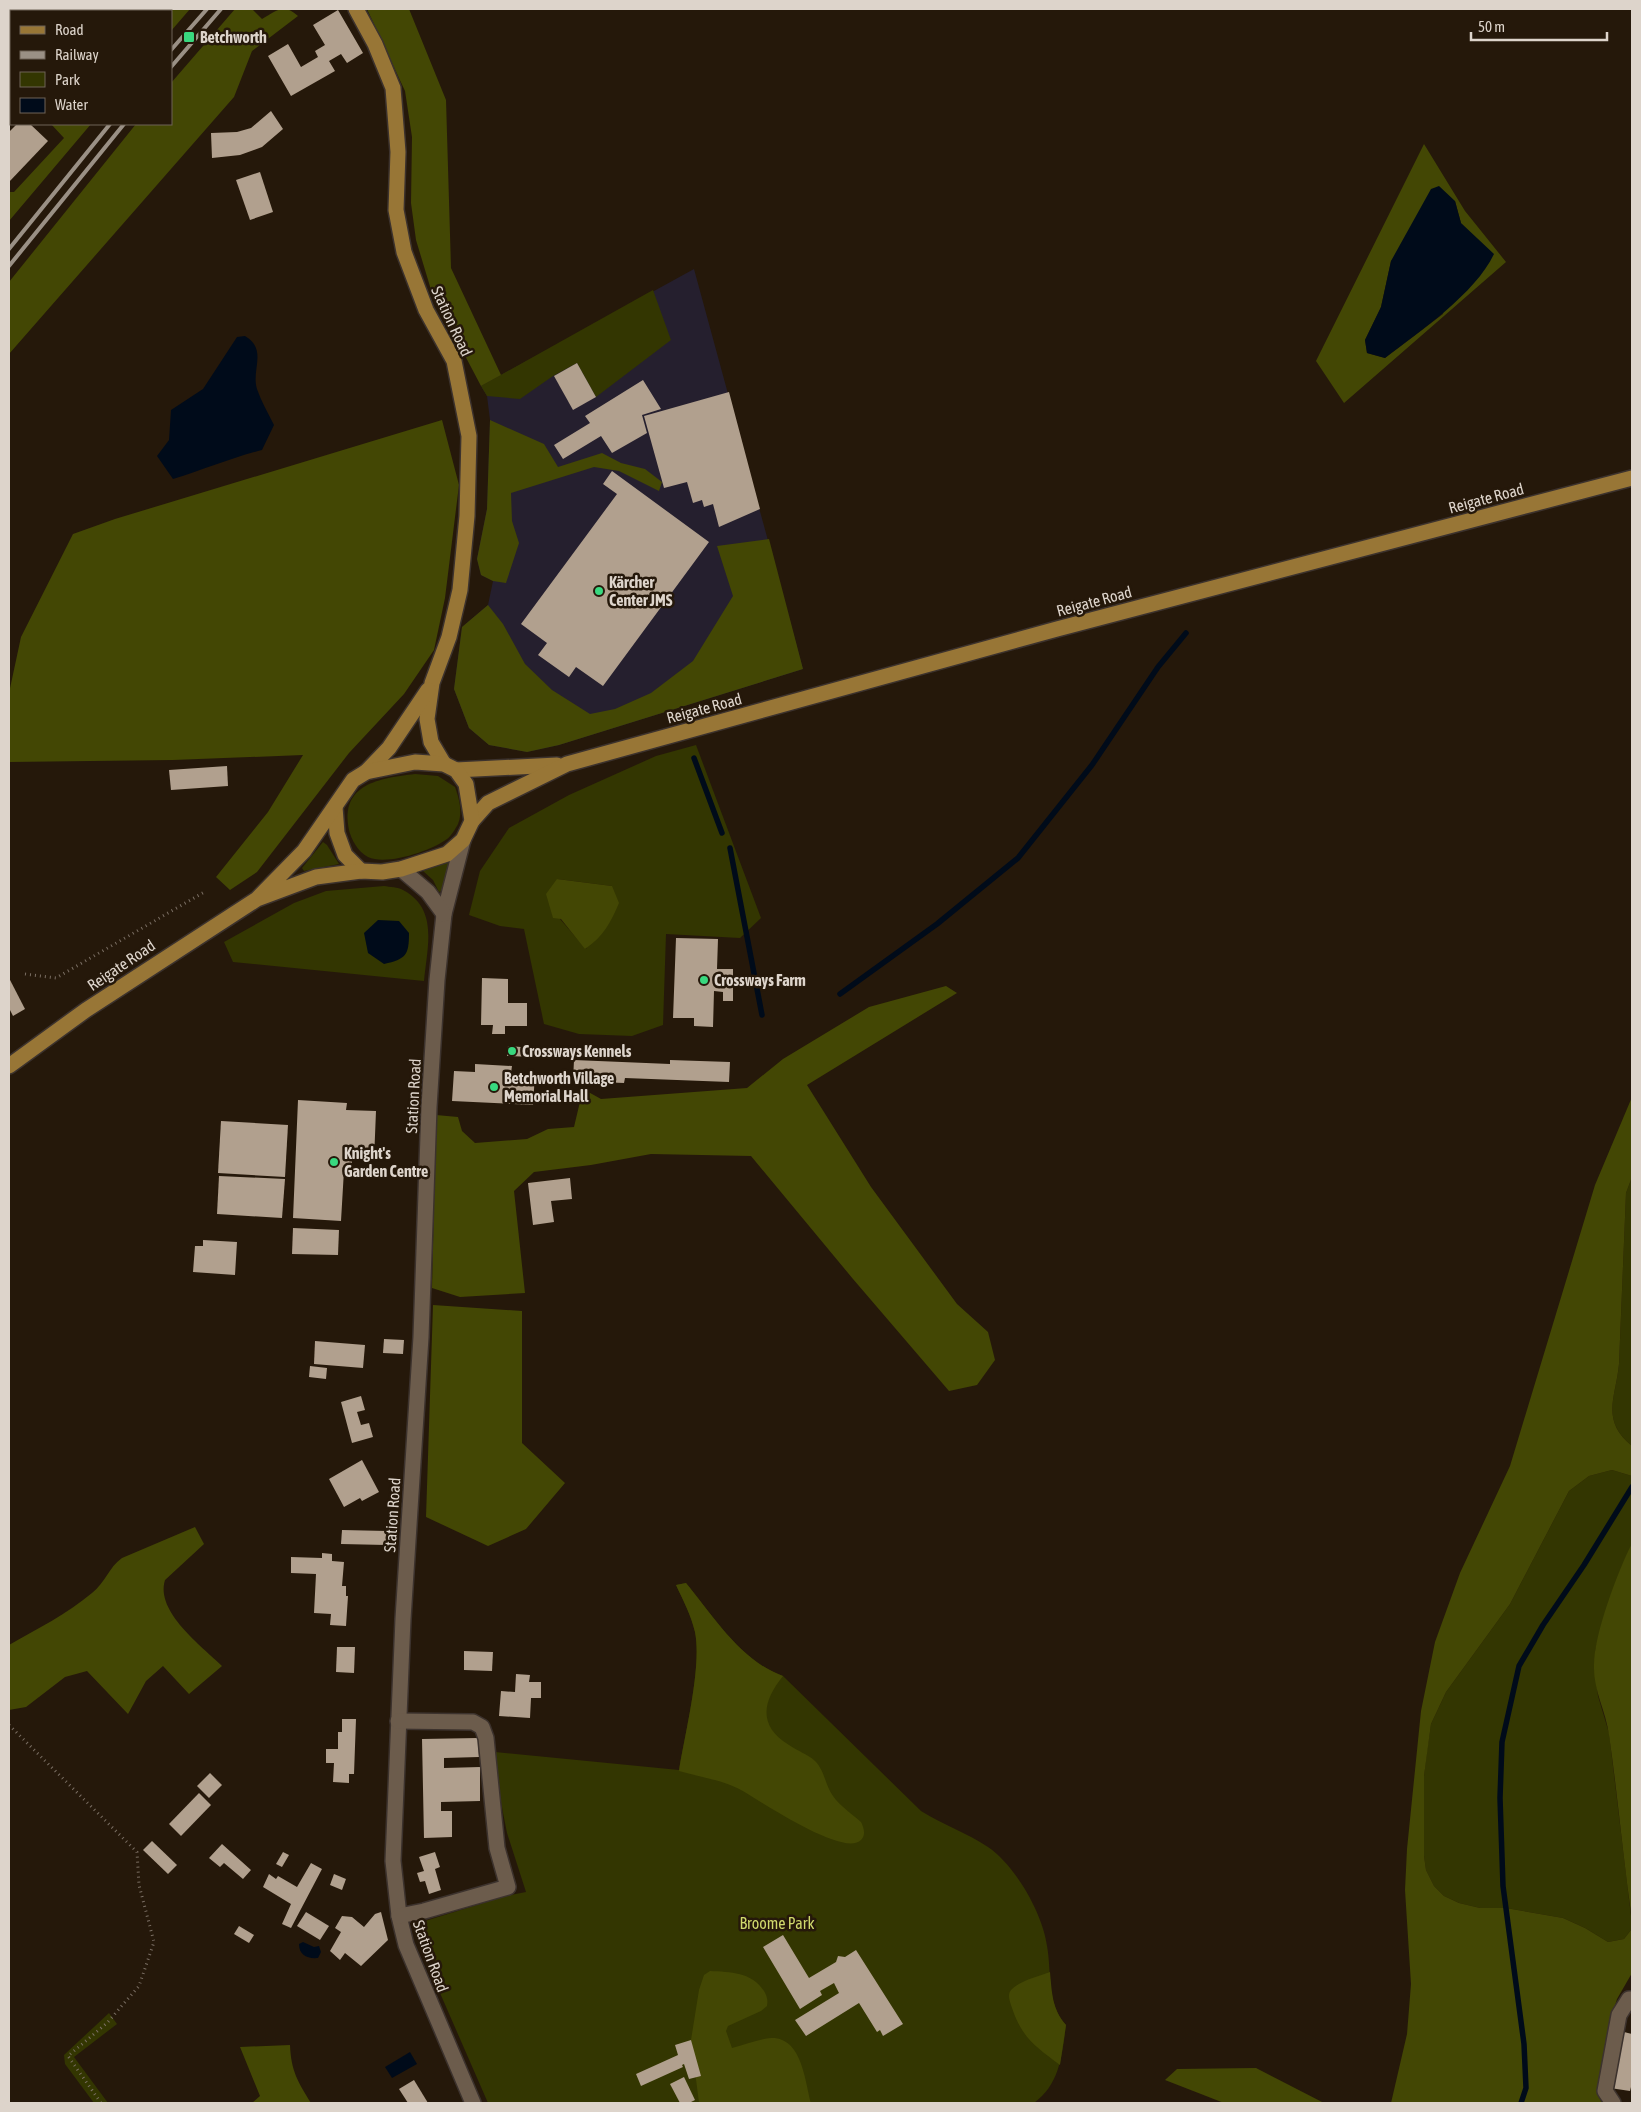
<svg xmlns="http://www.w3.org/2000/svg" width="1641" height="2112" font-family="'Asap Condensed',sans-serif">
<rect width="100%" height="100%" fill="#25180a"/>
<path fill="#251f2e" d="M694,269l109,400 -244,76 -32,7 -38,-7 -20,-17 -15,-39 8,-62 26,-22 5,-24 -12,-6 -4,-16 10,-50 3,-89 -3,-24 -6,-10z"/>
<g fill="#333601" fill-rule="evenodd">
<path d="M653,290l18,50 -75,57 -19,-34 -24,13 -33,23 -33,-3 -6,-10z"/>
<path d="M696,745l65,173 -21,20 -74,-4 -3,91 -31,11 -53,-2 -35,-10 -20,-95 -24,-3 -31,-11 11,-44 29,-43 60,-33 87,-39zM557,879l55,7 -26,63 -26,-30z"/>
<path d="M415,774l23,2 17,11c4,11 8,25 3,37 -2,4 -7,12 -11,15 -16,12 -61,27 -79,18 -10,-5 -17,-18 -19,-27 -10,-46 31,-52 66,-56z"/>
<path d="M323,842l4,3 12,19 -35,7 -2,-3z"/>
<path d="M451,857l1,2 -6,16 -2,15 -5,2 -6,-12 -10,-9z"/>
<path d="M384,886c6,1 14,1 19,4 36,19 24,58 21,91l-191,-19 -9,-20 70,-39 32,-12z"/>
<path d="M1632,1177v269c-32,-26 -16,-49 -13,-82l7,-171z"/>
<path d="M1612,1470l20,6v67l-26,69 -10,35 -2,17 4,32 11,37 23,191 -1,6 -7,9 -16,3 -23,-14 -22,-10 -57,-10h-26l-21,-5 -15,-7 -10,-10 -8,-16 -2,-14v-80l3,-25 4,-27 15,-32 64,-88 59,-113 20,-15z"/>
<path d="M686,1583c27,33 56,79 97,93l138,135c21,13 46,22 67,36 27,18 55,67 59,99 5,27 -1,57 19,79 -4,30 -6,59 -32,78h-546l-72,-165 -1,-5 2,-7 8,-5 81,-25 20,-4 -19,-59 -11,-56 -1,-25 184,18c6,-37 23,-103 16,-138 -4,-17 -12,-32 -19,-47z"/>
<path d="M109,2013l8,11 -43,33 34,46h-14l-29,-39 -1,-9z"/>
</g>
<g fill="#434704" fill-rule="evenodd">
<path d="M149,9h41l-19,22v-20h-24z"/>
<path d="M235,9h17l10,10c15,-8 21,-16 36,-3l-46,35 -18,46 -225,257v-72l127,-158h35v-41z"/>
<path d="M367,9h42l37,91 5,168 50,107 -20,11 -49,-93 -16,-53 -5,-37 1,-66 -7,-46z"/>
<path d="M51,124h40l-82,97v-29h5l50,-54z"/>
<path d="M1424,144l41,67 41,51 -162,141 -28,-42zM1455,201l6,22 -18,91 -58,44 -18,-5 -2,-13 16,-33 10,-46z"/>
<path d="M442,420l17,65 -14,113 -11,52 -30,44 -55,59 -92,119 -27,18 -14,-13 52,-65 35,-57 -130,5 -164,2v-69l12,-56 52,-103 42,-15z"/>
<path d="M490,420l54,24 14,23 44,-14 19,10 24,6 17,13 -3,9 -40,-20 -25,-4 -83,26 1,28 7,22 -13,40 -13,-2 -12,-6 -4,-16 10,-50z"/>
<path d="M769,539l34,130 -244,76 -32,7 -38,-7 -20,-17 -15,-39 8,-62 26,-22 15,19 22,40 27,26 38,24 25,-5 36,-16 42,-32 40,-65 -16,-50z"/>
<path d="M557,879l55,7 7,17c-8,19 -16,34 -34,46l-24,-30 -8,-1 -7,-24z"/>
<path d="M946,986l11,7 -150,92 64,102 86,117 31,28 7,28 -18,25 -28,6 -96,-112 -102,-123 -100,-2 -60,11 -57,7 -20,19 11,102 -65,4 -28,-9 4,-173 22,2 4,14 13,12 52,-4 21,-10 26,-2 9,-38 18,10 146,-11 36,-29 86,-52z"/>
<path d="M1632,1097v80l-6,16 -7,171c-3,33 -19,56 13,82v30l-20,-6 -23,6 -20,15 -59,113 -64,88 -15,32 -7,52v80l2,14 8,16 10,10 15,7 21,5h26l57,10 22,10 23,14 16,-3 7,-9 1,-6v49l-15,26 -3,10 -15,88 3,6h-211l16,-69 4,-50 -6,-94 2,-41 14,-138 14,-69 25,-69 50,-107 85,-281z"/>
<path d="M433,1305l89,6v132l43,40 -39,46 -38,17 -62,-29z"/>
<path d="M195,1527l9,17 -39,36c-10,32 37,66 57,86l-33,28 -26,-28 -17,15 -18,33 -41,-43 -22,6 -39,30 -17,3v-65c28,-16 58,-31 83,-52 13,-10 17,-26 30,-35z"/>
<path d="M1632,1543v377c-9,-62 -14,-123 -23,-185 -3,-24 -16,-45 -15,-70 0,-31 24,-94 38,-122z"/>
<path d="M686,1583c27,33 56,79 97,93 -20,25 -26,49 6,69 8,6 19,9 26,16 10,10 10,24 18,35 7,10 19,18 28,26 3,6 5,13 0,18 -17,18 -102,-40 -120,-50 -18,-10 -42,-13 -62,-19 6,-38 23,-104 16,-139 -4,-17 -12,-32 -19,-47z"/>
<path d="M710,1971c20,1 42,1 54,20 3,5 4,9 3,15l-6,5 -33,15 -2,5 6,17c13,-3 26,-9 39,-10 31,-1 34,43 40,65h-112l-8,-63 8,-50 5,-15z"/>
<path d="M1050,1972c2,21 2,37 16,53l-6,40c-24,-18 -38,-27 -48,-57 -2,-6 -5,-13 -1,-18 10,-10 26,-13 39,-18z"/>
<path d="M290,2045c1,26 8,37 21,58h-59l8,-7 -20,-49z"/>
<path d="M1256,2068l68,35h-100l-59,-23 12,-11z"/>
</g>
<g fill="#000b1a">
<path d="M1439,186l16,15 6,22 33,31c-19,40 -74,77 -109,104l-18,-5 -2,-13 16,-33 10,-46 40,-72z"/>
<path d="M245,336c23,14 6,33 12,53 4,12 11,24 17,36l-12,25c-31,8 -59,20 -89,29l-16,-23 12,-16 2,-30 32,-21 34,-52z"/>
<path d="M378,920l21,1 10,12c0,22 -3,26 -25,31l-16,-11 -4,-20z"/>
<path d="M303,1942l11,5 5,-1 2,6 -3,6c-11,1 -19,-3 -19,-14z"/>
<path d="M410,2052l7,12 -25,14 -7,-11z"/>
</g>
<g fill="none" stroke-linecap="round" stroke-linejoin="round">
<g stroke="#000b1a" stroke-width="5.5">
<path d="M694,758l28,75"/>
<path d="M730,848l32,167"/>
<path d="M840,994l97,-70 81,-66 74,-93 66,-98 28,-34"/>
<path d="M1521,2103l5,-15 -2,-44 -21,-158 -3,-88 2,-56 17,-76 24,-41 41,-60 48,-78"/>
</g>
</g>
<g fill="#b1a08e">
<path d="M338,10l25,43 -16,10 -6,-9 -12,7 6,10 -44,25 -23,-40 20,-12 13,23 17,-10 -3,-6 10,-6 -12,-20z"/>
<path d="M271,111l12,18 -21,18 -22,8 -28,3 -1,-25 26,-1 14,-4z"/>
<path d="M17,124h13l18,17 -39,41v-50z"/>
<path d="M260,172l13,40 -23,8 -14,-40z"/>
<path d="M577,363l19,34 -23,13 -19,-34z"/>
<path d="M643,380l18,29 -19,6 5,18 -35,20 -11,-17 -38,23 -9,-14 36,-22 -5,-7z"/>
<path d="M729,392l31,117 -41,18 -6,-23 -9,3 -2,-7 -9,3 -6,-21 -23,6 -20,-72z"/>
<path d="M612,471l97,71 -106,144 -27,-19 -7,10 -31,-22 9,-12 -26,-19 96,-130 -14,-10z"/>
<path d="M227,766l1,20 -57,4 -2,-20z"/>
<path d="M676,938l42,1 -1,30h16v32h-10v-9l-9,-1 -1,36 -19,-1v-8h-21z"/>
<path d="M9,978l16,31 -12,7 -4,-8z"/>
<path d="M482,978l26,1v24h19v23h-22v8h-13l1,-9h-12z"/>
<path d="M508,1046l26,2v9l-27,-1z"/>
<path d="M574,1060l96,4v-4l60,2 -1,20 -104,-4 -1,5 -51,-2z"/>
<path d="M475,1064l37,2 -1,7 24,1 -2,31 -81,-4 2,-30 21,1z"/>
<path d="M298,1100l49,3 -1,7 30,1 -2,49 -22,-1v12l-8,-1 -3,51 -48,-3z"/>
<path d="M221,1121l67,4 -3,52 -67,-4z"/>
<path d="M219,1176l66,3 -3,39 -65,-4z"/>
<path d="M570,1178l2,21 -21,2 3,21 -21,3 -5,-42z"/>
<path d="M293,1228l46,2 -1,25 -46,-1z"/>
<path d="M203,1240l34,2 -2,33 -42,-3 2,-26h8z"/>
<path d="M384,1339l20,1 -1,14 -20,-1z"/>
<path d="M315,1341l50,4 -2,23 -49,-4z"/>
<path d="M310,1366l17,2 -1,11 -17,-2z"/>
<path d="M361,1396l4,14 -8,2 4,13 8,-2 4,14 -21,6 -11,-41z"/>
<path d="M362,1460l17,32 -17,9 -2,-3 -16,9 -15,-28z"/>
<path d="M342,1530l45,1 -1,14 -45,-1z"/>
<path d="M322,1553l10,1v7l12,1 -2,24h4v10h2l-2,30 -16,-1 1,-11 -17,-1 2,-39 -25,-1v-16l31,1z"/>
<path d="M337,1647h18l-1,26 -18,-1z"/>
<path d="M464,1651l29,1 -1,19 -28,-1z"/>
<path d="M516,1674l14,1 -1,7h12v16h-10l-1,20 -31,-2 2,-25 14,1z"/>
<path d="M342,1719h14l-2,55h-5v9l-16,-1 1,-19h-8v-14h12v-17h4z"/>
<path d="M478,1738l1,19 -35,1v10l36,-1v34l-39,1v9h11v26l-28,1 -2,-99z"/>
<path d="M210,1773l12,12 -13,13 -12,-12z"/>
<path d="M199,1793l12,12 -30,31 -12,-12z"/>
<path d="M152,1841l25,24 -9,9 -25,-24z"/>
<path d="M222,1844l29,26 -8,9 -19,-16 -4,4 -11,-9z"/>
<path d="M283,1852l6,3 -7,12 -6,-3z"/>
<path d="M435,1852l5,15 -5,2 6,21 -12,4 -4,-13 -5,1 -3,-9 7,-2 -5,-14z"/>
<path d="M311,1863l11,6 -31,59 -9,-4 9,-20 -28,-17 6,-13 7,5 2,-3 19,11z"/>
<path d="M334,1874l12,5 -4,11 -12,-5z"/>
<path d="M306,1912l23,14 -9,14 -23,-14z"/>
<path d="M381,1912l7,28 -27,26 -16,-13 -5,7 -10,-9 11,-19 -6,-4 7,-12 10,1 12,10 11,-13z"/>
<path d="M239,1926l15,9 -5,8 -15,-9z"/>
<path d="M783,1935l26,43 27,-16 2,-6 7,1 11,-7 47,74 -20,12 -3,-6 -3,2 -18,-29 -53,33 -11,-16 44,-27 -5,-10 -14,8 2,4 -22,14 -37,-62z"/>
<path d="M1620,2031l12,3v53h-1l-1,4 -20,-3z"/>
<path d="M691,2040l10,36 -12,3 -5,-15 -2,1 1,2 -42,19 -5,-12 42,-19 -3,-10z"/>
<path d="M684,2077l11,23 -6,3h-9l-10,-19z"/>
<path d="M414,2080l14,23h-20l-9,-14z"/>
</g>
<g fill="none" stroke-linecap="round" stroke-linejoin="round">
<defs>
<g id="minor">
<path d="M121,11l3,-2"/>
<path d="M9,116l2,-10"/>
<path d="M463,840l-19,74 -7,66 -8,127 -8,230 -18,282 -10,242 6,55 7,29 67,158"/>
<path d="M401,869l27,23 16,22"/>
<path d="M398,1721l75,1 9,5 4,11 11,110 11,39 -84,24 -25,5"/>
<path d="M1613,2103l-8,-12 14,-76 10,-16h3"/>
</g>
<g id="major">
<path d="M356,9l19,35 18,44 5,64 -2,58 8,42 22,58 28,51 15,75 -2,80 -7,74 -11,47 -17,46 -5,36 4,23 13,22"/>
<path d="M456,770l101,-5"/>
<path d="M366,772l23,-24 39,-58"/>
<path d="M335,807l2,26 8,22 16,16"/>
<path d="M472,821l16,-18 79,-39 490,-135 575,-151"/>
<path d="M9,1066l77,-56 171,-111 59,-22 45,-6 21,1 19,-3 46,-15 16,-14 9,-19 -6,-37 -10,-14 -12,-6 -29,-2 -49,10 -13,8 -49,71 -47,48"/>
</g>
</defs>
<use href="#minor" stroke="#3c322d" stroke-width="18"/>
<use href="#major" stroke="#3c322d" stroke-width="18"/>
<g stroke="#7b6f64" stroke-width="3" stroke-dasharray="1 4" stroke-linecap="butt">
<path d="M25,974l31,4 150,-87"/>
<path d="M9,1725l128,127 2,33 15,57 -15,44 -32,37 -39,33 33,47"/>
</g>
<use href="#minor" stroke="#6c5c4c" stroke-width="15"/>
<use href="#major" stroke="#987636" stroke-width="15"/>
<g stroke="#9a9085" stroke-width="4">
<path d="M171,50l36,-41"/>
<path d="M171,67l50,-58"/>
<path d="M9,249l101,-125"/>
<path d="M9,266l115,-142"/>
</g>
</g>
<g fill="#39d87f" stroke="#25180a" stroke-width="2">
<rect x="183" y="31" width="12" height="12" rx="2.5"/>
<circle cx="599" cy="591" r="5"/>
<circle cx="704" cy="980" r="5"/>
<circle cx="512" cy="1051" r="5"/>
<circle cx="494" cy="1087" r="5"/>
<circle cx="334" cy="1162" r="5"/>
</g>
<g text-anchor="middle" stroke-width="5" stroke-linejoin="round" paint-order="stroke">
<g font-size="16" font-weight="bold" fill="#ddd4cb" stroke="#25180a" text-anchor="start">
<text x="200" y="43">Betchworth</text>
<text x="609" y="588">Kärcher<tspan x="609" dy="18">Center JMS</tspan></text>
<text x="714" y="986">Crossways Farm</text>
<text x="522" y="1057">Crossways Kennels</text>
<text x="504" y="1084">Betchworth Village<tspan x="504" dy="18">Memorial Hall</tspan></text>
<text x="344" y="1159">Knight's<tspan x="344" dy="18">Garden Centre</tspan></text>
</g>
<g font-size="16" fill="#ddd4cb" stroke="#25180a">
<text transform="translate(452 321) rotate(65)" y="6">Station Road</text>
<text transform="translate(1486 498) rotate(-15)" y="6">Reigate Road</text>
<text transform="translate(1094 601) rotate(-15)" y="6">Reigate Road</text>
<text transform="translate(704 708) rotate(-15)" y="6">Reigate Road</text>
<text transform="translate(121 965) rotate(-34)" y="6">Reigate Road</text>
<text transform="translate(413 1096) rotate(-87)" y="6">Station Road</text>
<text transform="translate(392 1515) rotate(-86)" y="6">Station Road</text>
<text transform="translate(431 1956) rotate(70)" y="6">Station Road</text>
</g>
<g font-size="16" fill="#d0d96c" stroke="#25180a">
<text x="777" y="1929">Broome Park</text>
</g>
</g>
<rect width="1641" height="2112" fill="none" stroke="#ddd4cb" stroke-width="20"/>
<rect x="10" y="10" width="162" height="115" fill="#25180a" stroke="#6f6357"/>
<rect x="20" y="26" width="25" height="8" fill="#987636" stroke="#6f6357"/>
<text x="55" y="35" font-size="15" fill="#ddd4cb">Road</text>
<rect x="20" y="51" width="25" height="8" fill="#9a9085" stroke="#6f6357"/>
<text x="55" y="60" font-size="15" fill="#ddd4cb">Railway</text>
<rect x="20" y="72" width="25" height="15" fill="#333601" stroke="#6f6357"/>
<text x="55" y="85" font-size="15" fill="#ddd4cb">Park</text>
<rect x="20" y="98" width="25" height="15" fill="#000b1a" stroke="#6f6357"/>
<text x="55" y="110" font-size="15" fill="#ddd4cb">Water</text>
<path d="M1471 32v8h136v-8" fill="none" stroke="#ddd4cb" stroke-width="2.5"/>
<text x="1478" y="32" font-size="15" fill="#ddd4cb" stroke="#25180a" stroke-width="4" paint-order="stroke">50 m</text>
</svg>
